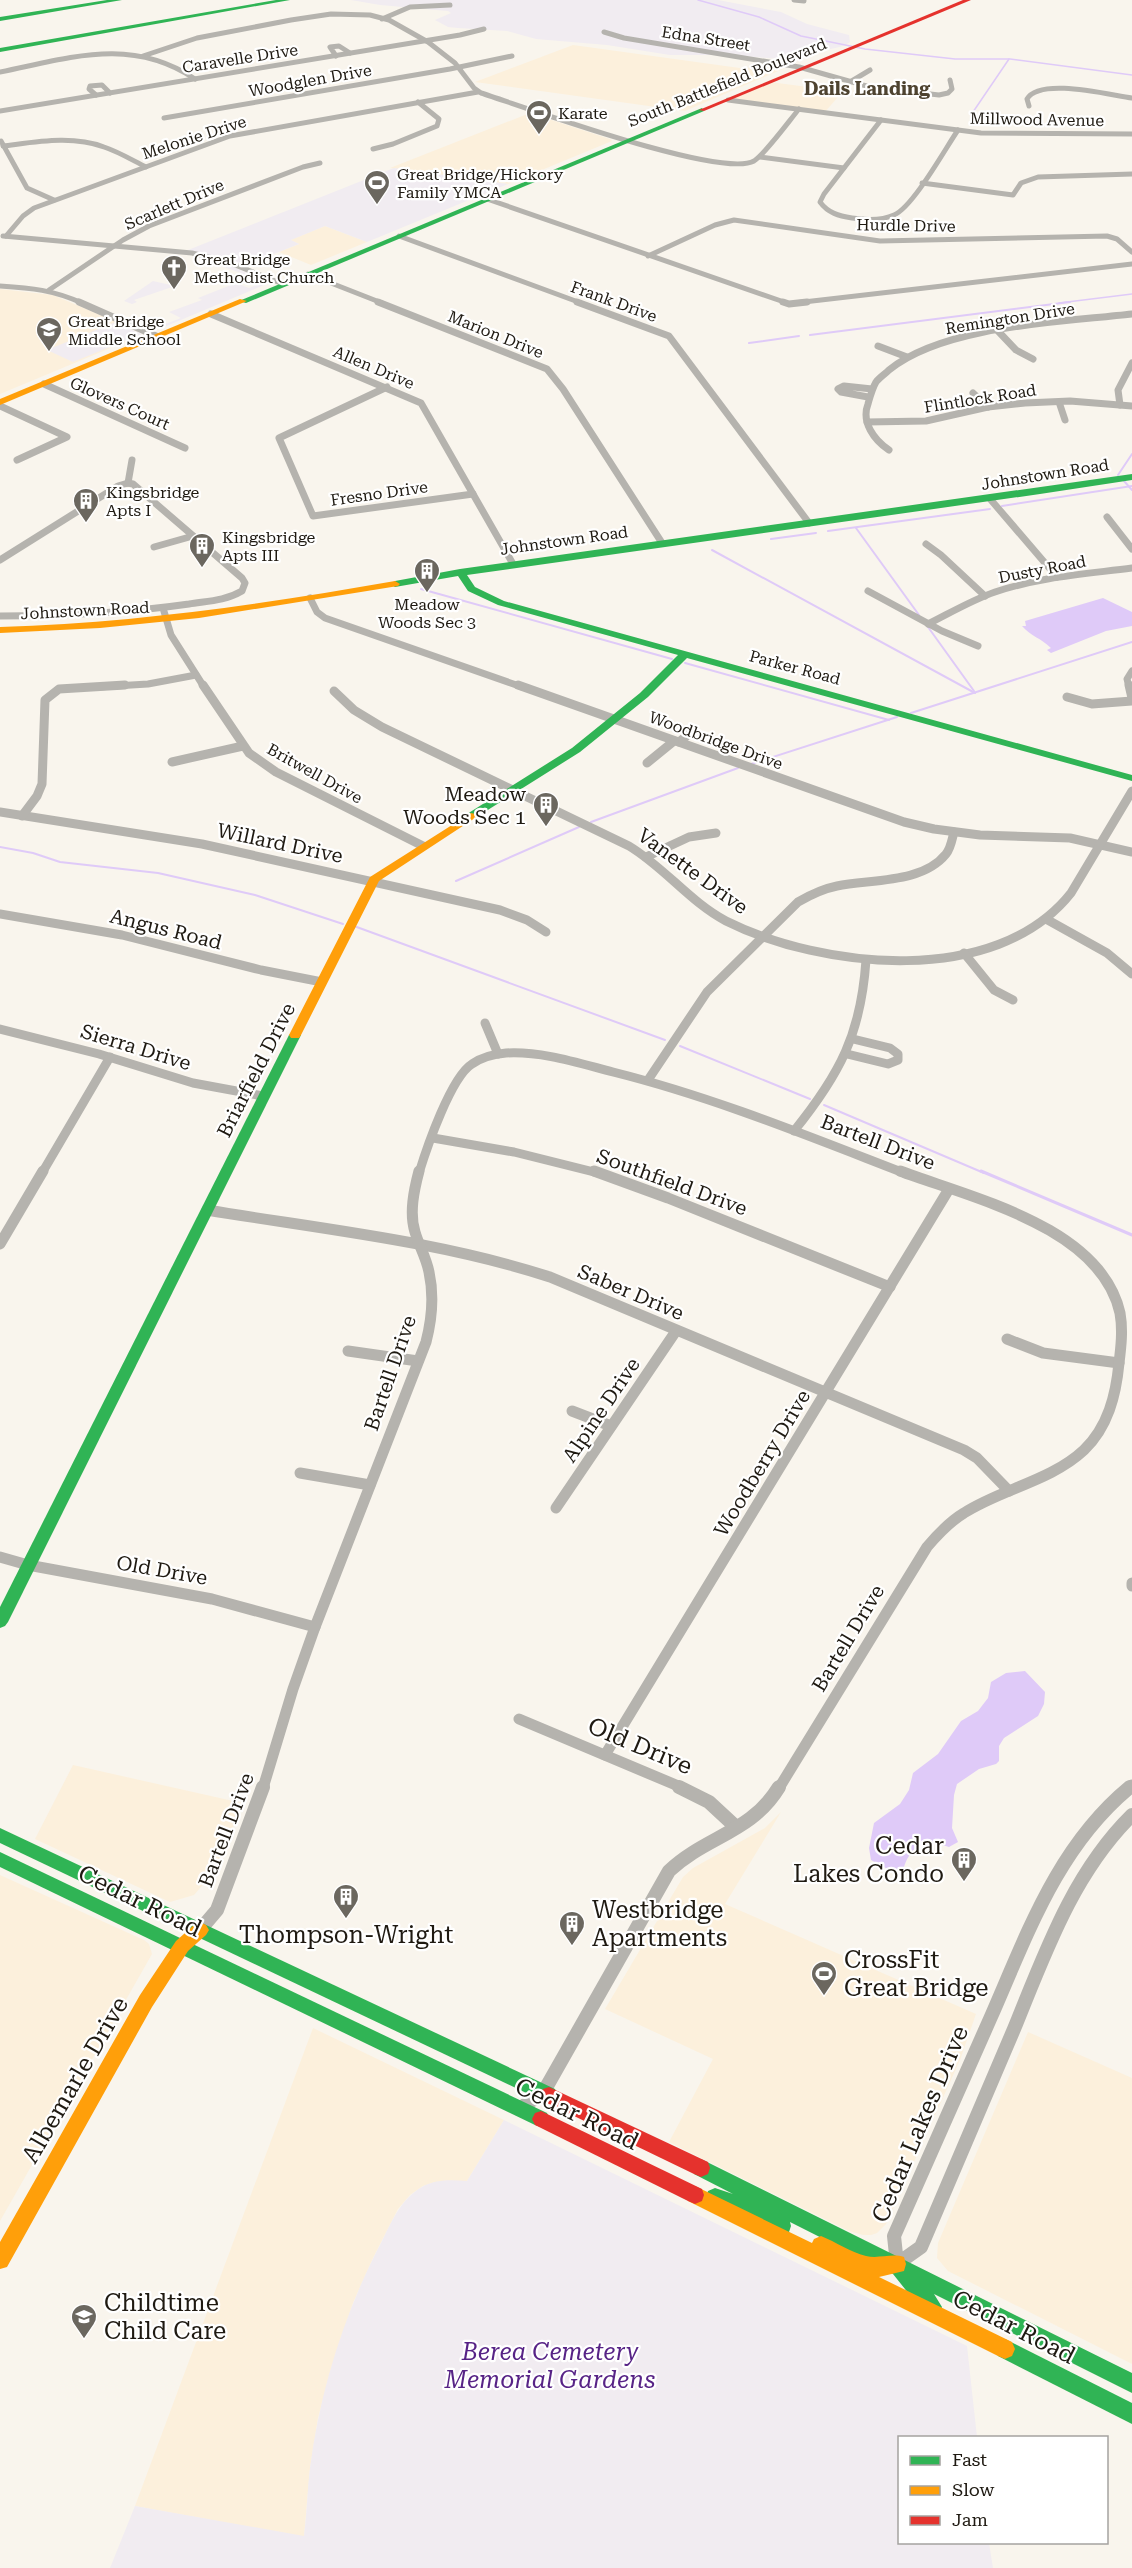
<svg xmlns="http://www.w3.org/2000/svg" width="1132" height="2568" font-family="'Roboto Serif',serif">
<rect width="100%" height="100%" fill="#f9f5ed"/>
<g fill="#fcf0dc">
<path d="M573,45l174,24 9,-7 29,6 -100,43 -210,-29z"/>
<path d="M770,82l68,9v6l-14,16 -96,-13z"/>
<path d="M530,113l80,26 2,2 -104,43 -118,-16z"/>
<path d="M325,226l42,16 -56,23 -32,-13 20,-8 -9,-4z"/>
<path d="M0,289l53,6 85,36 -1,6 -137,57z"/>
<path d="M73,1765l169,38 -18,49 -18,29 -12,14 -24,7 -135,-63z"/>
<path d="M781,1812l-56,92 251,110 -16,46 -74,164 -9,9 -6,2h-8l-14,-4 -180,-89 44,-83 -108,-50 78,-132 10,-9 72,-40z"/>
<path d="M0,1875l144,65 5,4 3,10 -152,267z"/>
<path d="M313,2028l191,92 -37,61 -32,1 -12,4 -13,9 -12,14 -25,49 -20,45 -22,66 -13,49 -8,50 -6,69 -169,-31z"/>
<path d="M1028,2032l104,46v286l-184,-93 -11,-13 1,-15z"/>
</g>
<g fill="#f1ecf1">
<path d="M351,0h367l63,12 26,12 42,11 1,7c-11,8 -25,6 -38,11 -7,3 -11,6 -18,7l-65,-5h-59l-63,-10 -71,-6 -29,-8 -49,-3 -10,-1 -13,-7 16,-7 -3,-2 -68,-6z"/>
<path d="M394,168l114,16 -141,58 -42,-16 -34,14 8,4 -53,21 -58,-15z"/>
<path d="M227,264l42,19 -105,44 -12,2 -11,-4 7,-4h2l-3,3 5,2 6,-2 5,1 18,-7 -12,-6 33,-12 -4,-2 38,-15 13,5 13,-5 -19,-9 -5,2 3,-3 -20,-7h-6z"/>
<path d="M153,281l22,5 -41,14 3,2 -5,2 -8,-3z"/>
<path d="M113,323l6,1 23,10 -69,28 -26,-12z"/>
<path d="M504,2120l463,226 10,91 -77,1v104l89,1 4,25h-883l25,-62 169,30c3,-22 3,-45 6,-68 10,-78 35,-157 72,-227 10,-20 19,-42 40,-54 14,-8 30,-7 45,-6z"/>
</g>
<g fill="#dfcaf8">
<path d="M1103,598l29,14v14l-26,5 -55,22 -4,-3 4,-2c-10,-10 -19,-11 -29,-22h4l-1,-5z"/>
<path d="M1025,1671l20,21 -1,12 -6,12 -34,22 -5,8v15l-3,3 -17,5 -22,15 -3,11 -2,33 6,14 -9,5c-30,-10 -43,3 -48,33l-6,-7 -24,-13 -2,-12 5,-25 26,-19 9,-14 4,-17 25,-19 23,-33 17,-10 10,-13 3,-16 15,-9z"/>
</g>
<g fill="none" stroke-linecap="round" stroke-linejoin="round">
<g stroke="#dfcaf8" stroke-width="1.5">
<path d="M698,0l61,17 42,19 64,13 90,10h55l122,16"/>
<path d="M973,112l36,-53"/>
<path d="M1059,303l73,-9"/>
</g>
<g stroke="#dfcaf8" stroke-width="2">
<path d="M810,335l260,-33"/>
<path d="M749,343l50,-7"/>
<path d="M1118,475l14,-21"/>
<path d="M1124,481l8,9"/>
<path d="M1002,506l130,-20"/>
<path d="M856,528l63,87"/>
<path d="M828,531l162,-22"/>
<path d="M771,539l45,-6"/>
<path d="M712,550l263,143"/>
<path d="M421,589l251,70"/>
<path d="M928,627l46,64"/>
<path d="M685,663l204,57"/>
<path d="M911,713l221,-71"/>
<path d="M751,764l146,-47"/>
<path d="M591,822l147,-54"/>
<path d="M0,847l33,6 27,9 98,11 97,22 88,29"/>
<path d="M456,881l123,-54"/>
<path d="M354,926l311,114"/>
<path d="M680,1046l130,53"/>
<path d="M824,1105l160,68"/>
</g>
<path stroke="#dfcaf8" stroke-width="3" d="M981,1171l151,64"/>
<g stroke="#b5b3ae" stroke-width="5">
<path d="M794,0l10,1"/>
<path d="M382,19l28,-12 40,-2"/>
<path d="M604,32l20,6 175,29 71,20 69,8 9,-2 4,-4 -2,-9"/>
<path d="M143,56l54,-18 94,-18 40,-6 39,1 19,5 39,22 27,21 19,25 7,5c44,14 240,86 273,68 11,-7 35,-40 45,-52"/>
<path d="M336,56l-6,-9 9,-1 11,7"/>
<path d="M0,72c70,-14 131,-36 195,7"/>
<path d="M850,82l20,-12"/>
<path d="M96,95l-7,-6 1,-3 12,-1 8,8"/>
<path d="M728,100l253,33 151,1"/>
<path d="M1029,106l-2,-7c13,-22 82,-4 105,-1"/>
<path d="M0,111l460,-76 24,-6"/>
<path d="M164,118l286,-49 62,-13"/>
<path d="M881,120l-57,74 -4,8c8,11 19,14 32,16 14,2 29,3 42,-3 19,-8 51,-66 64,-85"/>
<path d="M1,141l26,47 27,12"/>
<path d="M3,146c33,-4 69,-11 101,1 15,5 28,13 42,20"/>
<path d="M373,149l20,-5 44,-18 2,-7 -21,-17"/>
<path d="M760,157l84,11"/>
<path d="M922,183l91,12 8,-12 17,-6 94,-3"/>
<path d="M487,199l300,104"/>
<path d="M3,236l189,17 33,8 58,23"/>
<path d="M6,236l17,-20 11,-8 196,-72 248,-44"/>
<path d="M399,236l182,67"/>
<path d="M648,256l67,-31 19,-5 146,21 227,-5 10,3 15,13"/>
<path d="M308,274l74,29"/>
<path d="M0,286c32,2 53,4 82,17"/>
<path d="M49,290l74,-50 26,-14 154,-59 17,-4"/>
<path d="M795,303l337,-39"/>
</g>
<g stroke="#b5b3ae" stroke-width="7">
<path d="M79,302l77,34"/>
<path d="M378,302l169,67 16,20 99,154"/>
<path d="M577,302l92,34 140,187"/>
<path d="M783,302l6,2 18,-2"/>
<path d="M211,314l210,89 92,161"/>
<path d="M998,331l18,19 17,9"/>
<path d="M878,346l29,11"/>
<path d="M44,384l141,64"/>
<path d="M387,387l-108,51 34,78 160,-22"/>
<path d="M973,393l15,14"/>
<path d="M868,397l-27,-5 -3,-3 6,-3 28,3"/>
<path d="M1059,402l6,18"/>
<path d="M1120,405l-2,-15 14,-27"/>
<path d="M0,406l67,31 -50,23"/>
<path d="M867,422l59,-1 62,-14 37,-4 45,-2 62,5"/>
<path d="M889,450c-15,-10 -28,-28 -21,-46 2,-7 4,-15 8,-22 3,-4 9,-8 13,-12 55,-45 174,-48 243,-56"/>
<path d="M128,483l4,-23"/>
<path d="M991,500l66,77"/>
<path d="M1107,517l25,32"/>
<path d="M926,544l15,11 44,41"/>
<path d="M154,547l39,-11"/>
<path d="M0,560l118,-74 10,-3"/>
<path d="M868,591l74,40 36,15"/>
<path d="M310,598l7,14 8,6 197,69"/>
<path d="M163,608l8,27 33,52"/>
<path d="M0,616c63,0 126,-3 189,-12 18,-3 36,-3 53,-13l3,-8 -3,-5 -109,-94 -5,-1"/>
<path d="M928,624c22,-11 44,-24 67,-32 44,-15 91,-18 137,-24"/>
<path d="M98,687l50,-3 48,-9"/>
<path d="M1129,687l-2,-8 5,-8"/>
</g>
<g stroke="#b5b3ae" stroke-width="9">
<path d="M203,685l46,68 27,19 147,74"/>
<path d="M518,685l386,137 30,7 46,6 90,3 62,14"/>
<path d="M1129,685l3,13"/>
<path d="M334,691l20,19 28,17 247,119c35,21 61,56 97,75 96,48 270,67 345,-28l61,-102"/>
<path d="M1067,697l25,7 40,-3"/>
<path d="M679,742l15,-12"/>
<path d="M172,762l71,-16"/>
<path d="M647,763l27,-22"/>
<path d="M0,812l202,32 298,66 27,10 19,12"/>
<path d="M22,816l15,-20 5,-12 3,-84 14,-11 66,-4"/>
<path d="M646,857l43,-20 27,-4"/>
<path d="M0,914l122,21 139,35 61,12"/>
<path d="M1046,919l61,34 25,21"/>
<path d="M964,953l30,37 19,10"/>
<path d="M485,1023l13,31"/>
<path d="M0,1029l99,25 94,29 70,13"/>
<path d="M847,1054l41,10 10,-4v-6l-8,-6 -37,-9"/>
<path d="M648,1080l59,-88 91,-90c12,-7 24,-13 39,-16 33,-7 85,-2 109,-32 5,-6 6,-15 8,-22"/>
<path d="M794,1131c46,-57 67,-97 72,-171"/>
<path d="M433,1138l81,14 84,21"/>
<path d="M42,1173l68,-116"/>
<path d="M419,1173c8,-26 32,-96 53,-109 10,-7 22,-10 34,-11 36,-2 72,10 107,19 100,25 195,64 291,101"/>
</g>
<g stroke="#b5b3ae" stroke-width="11">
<path d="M594,1171l74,27 222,89"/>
<path d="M207,1210c114,19 232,31 343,67l414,173 13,8 32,33"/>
<path d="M0,1244l43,-73"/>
<path d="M1007,1339l36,14 76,10"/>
<path d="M348,1351l70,10"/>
<path d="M572,1411l39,15"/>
<path d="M300,1473l70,12"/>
<path d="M556,1508l120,-177"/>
<path d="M0,1557l28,8 184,34 103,28"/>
<path d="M1132,1583v3"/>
<path d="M519,1719l164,69"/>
<path d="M605,1755l344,-566"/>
<path d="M263,1788l30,-99 22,-62 111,-285c6,-23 8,-47 3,-70 -3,-15 -10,-26 -14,-40 -6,-19 -1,-42 4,-61"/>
<path d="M779,1788l148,-241c11,-13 22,-25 37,-34 37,-24 87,-32 120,-63 24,-23 32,-55 35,-87 2,-16 4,-33 1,-50 -19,-86 -148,-115 -220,-142"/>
<path d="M1128,1788l4,-3"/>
</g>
<g stroke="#b5b3ae" stroke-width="14">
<path d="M679,1787l30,15 27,25"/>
<path d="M1130,1787c-73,60 -103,148 -140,232 -32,72 -64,145 -96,217l3,28 24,-17c31,-73 62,-145 93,-218 31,-76 59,-156 118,-214"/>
<path d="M200,1930l17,-20 46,-123"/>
<path d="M519,2109l24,-16 126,-222c37,-35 82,-38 110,-84"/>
</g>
<g fill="#30b455" fill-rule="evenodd">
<path d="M107,0h15l-122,21v-4z"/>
<path d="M276,0h14l-290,52v-4z"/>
<path d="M702,108l2,3 -458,192 -7,-2z"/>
<path d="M1132,474v6l-92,14 -573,81 8,12 29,14 628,174v6l-445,-123 -39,39 -68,55 -105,66h-8v-4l105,-66 68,-55 38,-38 -180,-50 -30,-14 -10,-15 -63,11 -5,-3 5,-3 65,-12z"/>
<path d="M295,1031l6,4 -293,587 -3,4 -5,2v-21l289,-572z"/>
<path d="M0,1828l555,261 3,6 -3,6 -6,2 -6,-2 -543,-258z"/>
<path d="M0,1852l547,261 3,6 -3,6 -6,2 -6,-2 -535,-258z"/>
<path d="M701,2159l431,214v20l-198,-99 8,13 -3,7 -7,2 -7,-2 -32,-40 -103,-52 1,4 -2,6 -7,3 -48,-23 -26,-9 -2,-6 2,-6 7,-3 18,6 -39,-20 -2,-6 2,-6z"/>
<path d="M1005,2339l127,64v21l-134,-68 -3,-7 3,-7z"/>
</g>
<g fill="#ff9f0a" fill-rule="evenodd">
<path d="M240,299l7,2 -247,104v-6z"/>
<path d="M395,581l5,3 -2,2 -199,32 -99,10 -100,5v-6c133,-4 264,-23 395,-46z"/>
<path d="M471,813l4,1v4l-96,63 -78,154 -2,3h-8l-2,-3 81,-158z"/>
<path d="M200,1922l6,3 3,5 -3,5 -18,16 -36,56 -145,260 -7,2v-27l140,-247 36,-54 18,-16z"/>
<path d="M695,2186l117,57 2,-4 7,-3c15,6 29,16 45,20 13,3 26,-3 38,1l2,7 -2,7 -25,6 133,65 3,7 -3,7 -7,3 -7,-3 -310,-155 -2,-6 2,-6z"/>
</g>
<g fill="#e5322d" fill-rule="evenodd">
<path d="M963,0h8l-267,111 -5,-1z"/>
<path d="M549,2087l159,75 2,6 -2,6 -7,3 -7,-3 -151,-73 -3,-6 3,-6z"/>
<path d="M541,2111l161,78 2,6 -2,6 -7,3 -7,-3 -153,-76 -3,-6 3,-6z"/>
</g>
</g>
<defs>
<symbol id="stadium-pin" viewBox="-11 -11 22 30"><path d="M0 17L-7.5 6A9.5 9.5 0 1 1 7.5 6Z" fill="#6b675f" stroke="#fff"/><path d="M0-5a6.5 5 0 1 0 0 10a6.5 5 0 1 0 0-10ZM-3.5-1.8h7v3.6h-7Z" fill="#fff"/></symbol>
<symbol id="church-pin" viewBox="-11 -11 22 30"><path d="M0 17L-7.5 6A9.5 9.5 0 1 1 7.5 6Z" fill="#6b675f" stroke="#fff"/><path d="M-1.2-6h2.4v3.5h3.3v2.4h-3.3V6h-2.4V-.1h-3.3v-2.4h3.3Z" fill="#fff"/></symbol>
<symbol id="school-pin" viewBox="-11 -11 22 30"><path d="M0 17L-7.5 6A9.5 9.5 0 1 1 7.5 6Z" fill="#6b675f" stroke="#fff"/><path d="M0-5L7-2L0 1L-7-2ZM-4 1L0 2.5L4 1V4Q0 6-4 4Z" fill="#fff"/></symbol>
<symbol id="building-pin" viewBox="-11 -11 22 30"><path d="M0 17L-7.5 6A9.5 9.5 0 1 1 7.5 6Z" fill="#6b675f" stroke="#fff"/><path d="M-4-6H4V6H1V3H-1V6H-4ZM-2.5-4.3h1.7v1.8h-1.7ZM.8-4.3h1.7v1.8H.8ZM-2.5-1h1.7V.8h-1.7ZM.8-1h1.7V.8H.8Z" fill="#fff"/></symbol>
</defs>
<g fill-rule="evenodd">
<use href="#stadium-pin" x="524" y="98" width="30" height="40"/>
<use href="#stadium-pin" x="362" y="168" width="30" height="40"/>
<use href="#church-pin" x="159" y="253" width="30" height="40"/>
<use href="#school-pin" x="34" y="315" width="30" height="40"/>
<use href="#building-pin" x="71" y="486" width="30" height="40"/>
<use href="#building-pin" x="187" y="531" width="30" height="40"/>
<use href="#building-pin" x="412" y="556" width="30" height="40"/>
<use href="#building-pin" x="531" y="790" width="30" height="40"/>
<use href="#building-pin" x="949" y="1845" width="30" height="40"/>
<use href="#building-pin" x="331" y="1882" width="30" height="40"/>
<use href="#building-pin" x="557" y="1909" width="30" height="40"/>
<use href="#stadium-pin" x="809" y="1959" width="30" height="40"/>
<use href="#school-pin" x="69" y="2302" width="30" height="40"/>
</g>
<g text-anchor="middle" stroke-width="4.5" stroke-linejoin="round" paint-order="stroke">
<g font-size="16" fill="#1f1a12" stroke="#fff">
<text transform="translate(706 38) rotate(9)" y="6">Edna Street</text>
<text transform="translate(240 58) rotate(-9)" y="6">Caravelle Drive</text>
<text transform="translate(310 80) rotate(-10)" y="6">Woodglen Drive</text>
<text transform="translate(727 82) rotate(-22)" y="6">South Battlefield Boulevard</text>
<text transform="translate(1037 119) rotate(1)" y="6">Millwood Avenue</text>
<text transform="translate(194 137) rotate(-18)" y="6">Melonie Drive</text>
<text transform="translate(174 204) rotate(-23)" y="6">Scarlett Drive</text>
<text transform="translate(906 225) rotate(1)" y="6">Hurdle Drive</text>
<text transform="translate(614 301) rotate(20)" y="6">Frank Drive</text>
<text transform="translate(1010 318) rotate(-9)" y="6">Remington Drive</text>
<text transform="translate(496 334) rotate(22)" y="6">Marion Drive</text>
<text transform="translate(374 367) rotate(23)" y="6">Allen Drive</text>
<text transform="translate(980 398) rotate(-9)" y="6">Flintlock Road</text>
<text transform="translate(120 403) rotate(24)" y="6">Glovers Court</text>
<text transform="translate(1045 474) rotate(-9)" y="6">Johnstown Road</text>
<text transform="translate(379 493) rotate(-8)" y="6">Fresno Drive</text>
<text transform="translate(564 540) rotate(-8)" y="6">Johnstown Road</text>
<text transform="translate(1042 569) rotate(-11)" y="6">Dusty Road</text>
<text transform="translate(85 610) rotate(-3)" y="6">Johnstown Road</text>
<text transform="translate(795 667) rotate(15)" y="6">Parker Road</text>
<text transform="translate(716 740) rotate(20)" y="6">Woodbridge Drive</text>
<text transform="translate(315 773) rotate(29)" y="6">Britwell Drive</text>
</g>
<g font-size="16" fill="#1f1a12" stroke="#fff" text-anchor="start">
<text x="558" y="119">Karate</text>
<text x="397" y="180">Great Bridge/Hickory<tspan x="397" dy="18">Family YMCA</tspan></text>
<text x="194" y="265">Great Bridge<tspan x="194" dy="18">Methodist Church</tspan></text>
<text x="68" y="327">Great Bridge<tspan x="68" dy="18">Middle School</tspan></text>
<text x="106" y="498">Kingsbridge<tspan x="106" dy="18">Apts I</tspan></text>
<text x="222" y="543">Kingsbridge<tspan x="222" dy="18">Apts III</tspan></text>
<text x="427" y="610" text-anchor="middle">Meadow<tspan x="427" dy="18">Woods Sec 3</tspan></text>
</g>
<g font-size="18" font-weight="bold" fill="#4e4330" stroke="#fff">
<text x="867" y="95">Dails Landing</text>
</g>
<g font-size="20" fill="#1f1a12" stroke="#fff" text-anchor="end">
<text x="526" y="801">Meadow<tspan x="526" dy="23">Woods Sec 1</tspan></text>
</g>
<g font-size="20" fill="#1f1a12" stroke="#fff">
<text transform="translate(280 843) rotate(12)" y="7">Willard Drive</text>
<text transform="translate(693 871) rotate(36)" y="7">Vanette Drive</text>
<text transform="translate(166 929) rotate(14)" y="7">Angus Road</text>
<text transform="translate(136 1047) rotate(17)" y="7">Sierra Drive</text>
<text transform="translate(256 1070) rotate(-63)" y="7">Briarfield Drive</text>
<text transform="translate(878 1142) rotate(21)" y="7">Bartell Drive</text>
<text transform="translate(672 1182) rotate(20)" y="7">Southfield Drive</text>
<text transform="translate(631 1292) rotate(23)" y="7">Saber Drive</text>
<text transform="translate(390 1373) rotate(-71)" y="7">Bartell Drive</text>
<text transform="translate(601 1410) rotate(-56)" y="7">Alpine Drive</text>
<text transform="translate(762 1463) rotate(-59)" y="7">Woodberry Drive</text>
<text transform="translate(162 1570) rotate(10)" y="7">Old Drive</text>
<text transform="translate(848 1638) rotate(-59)" y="7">Bartell Drive</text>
<text transform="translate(226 1830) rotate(-69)" y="7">Bartell Drive</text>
</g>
<g font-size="24" fill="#1f1a12" stroke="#fff">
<text transform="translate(640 1746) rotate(23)" y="8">Old Drive</text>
<text transform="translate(140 1901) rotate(26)" y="8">Cedar Road</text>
<text transform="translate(75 2080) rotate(-60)" y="8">Albemarle Drive</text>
<text transform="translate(577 2114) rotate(26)" y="8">Cedar Road</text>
<text transform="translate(920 2124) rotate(-67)" y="8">Cedar Lakes Drive</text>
<text transform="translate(1014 2327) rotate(27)" y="8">Cedar Road</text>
</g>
<g font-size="24" fill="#1f1a12" stroke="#fff" text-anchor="start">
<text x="944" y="1854" text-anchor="end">Cedar<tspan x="944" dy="28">Lakes Condo</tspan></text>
<text x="592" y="1918">Westbridge<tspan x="592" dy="28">Apartments</tspan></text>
<text x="346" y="1943" text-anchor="middle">Thompson-Wright</text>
<text x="844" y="1968">CrossFit<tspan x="844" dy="28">Great Bridge</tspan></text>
<text x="104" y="2311">Childtime<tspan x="104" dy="28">Child Care</tspan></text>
</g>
<g font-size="24" font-style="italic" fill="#572386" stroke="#fff">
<text x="550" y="2360">Berea Cemetery<tspan x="550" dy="28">Memorial Gardens</tspan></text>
</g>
</g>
<rect x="898" y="2436" width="210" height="108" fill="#ffffff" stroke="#a5a3a0" stroke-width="1.5"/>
<rect x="910" y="2456" width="30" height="9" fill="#30b455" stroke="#a5a3a0" stroke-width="1.5"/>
<text x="952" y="2466" font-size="18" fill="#1f1a12">Fast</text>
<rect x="910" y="2486" width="30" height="9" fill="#ff9f0a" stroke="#a5a3a0" stroke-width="1.5"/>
<text x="952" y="2496" font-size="18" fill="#1f1a12">Slow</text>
<rect x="910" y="2516" width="30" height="9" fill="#e5322d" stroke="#a5a3a0" stroke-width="1.5"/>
<text x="952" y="2526" font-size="18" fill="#1f1a12">Jam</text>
</svg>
